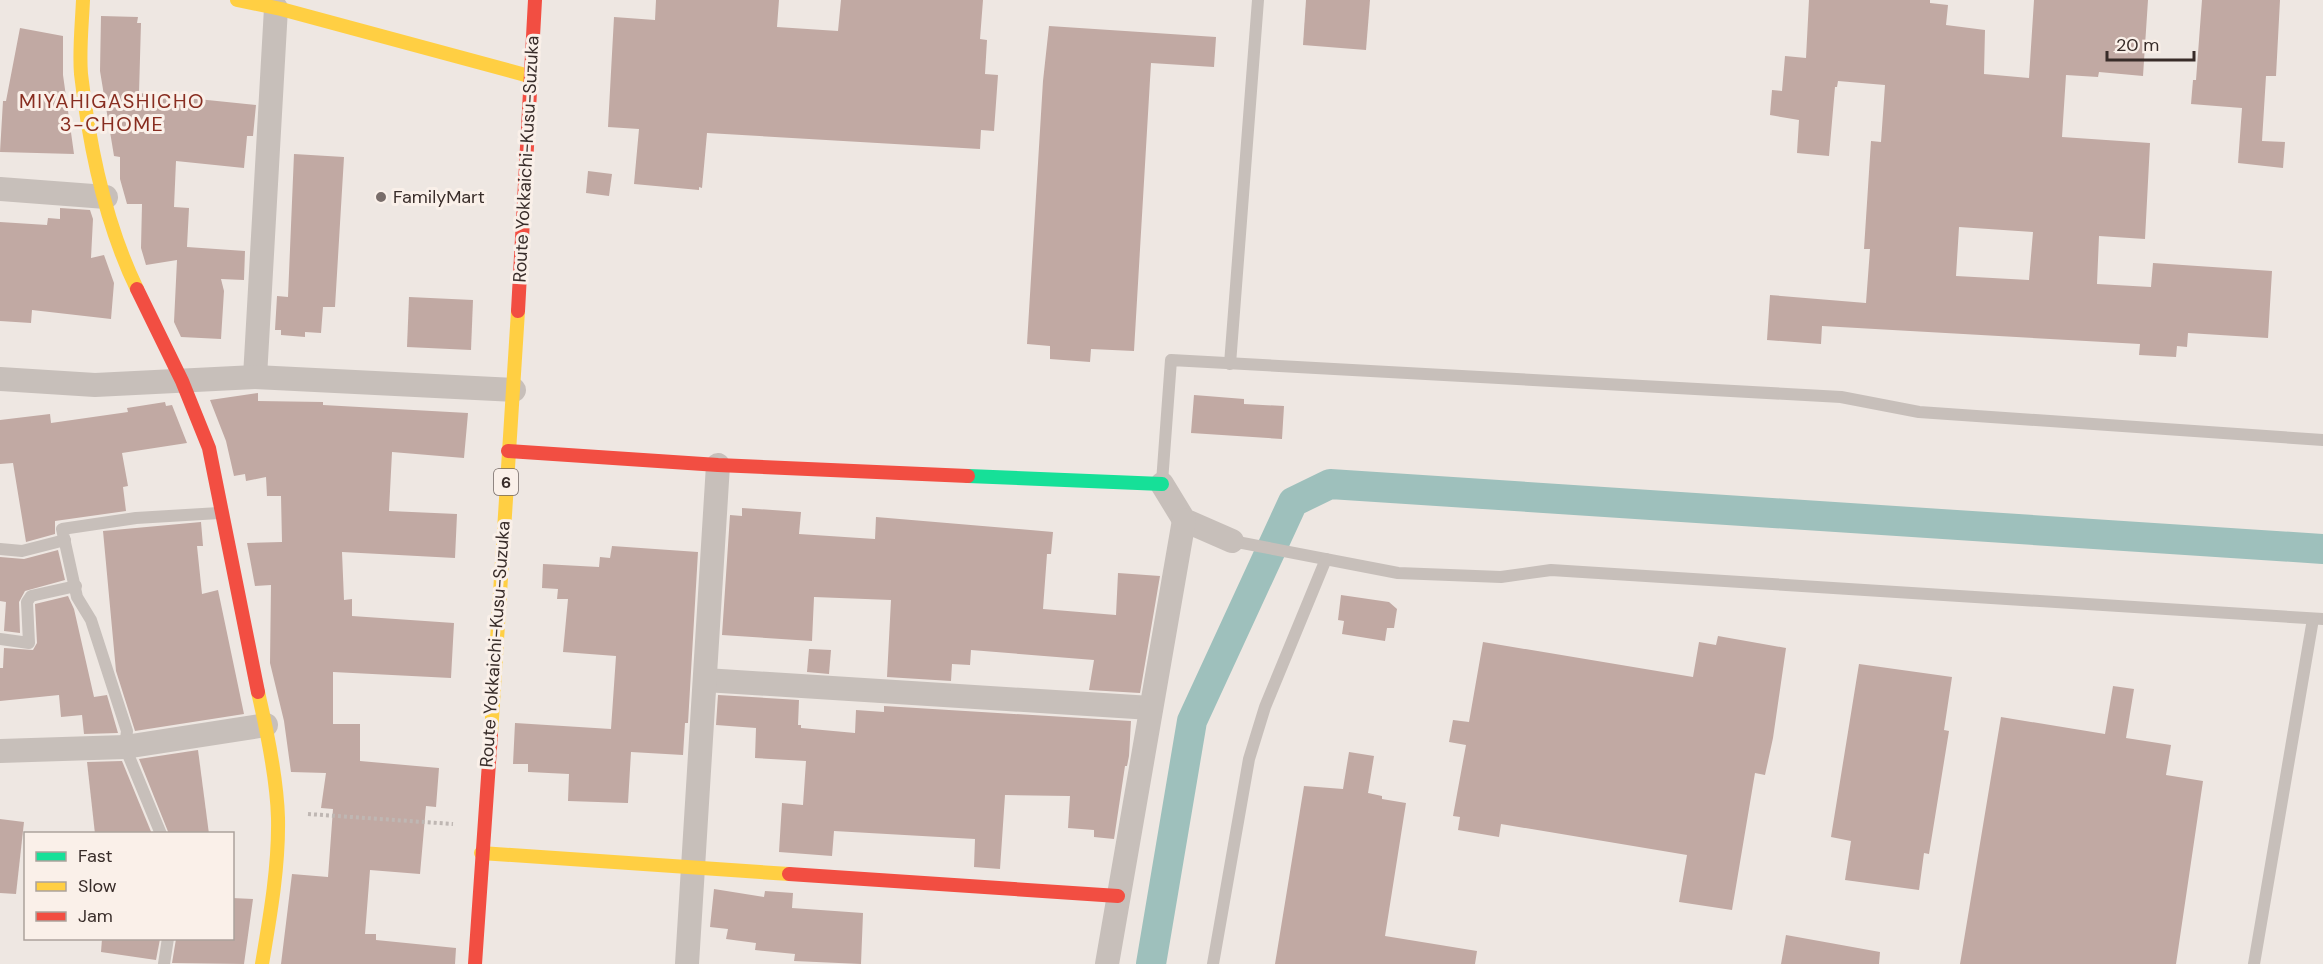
<svg xmlns="http://www.w3.org/2000/svg" width="2323" height="964" font-family="'DM Sans',sans-serif">
<rect width="100%" height="100%" fill="#eee7e2"/>
<g fill="none" stroke-linecap="round" stroke-linejoin="round">
<path stroke="#9ec0bc" stroke-width="30" d="M1151,964l41,-243 101,-219 37,-18 993,65"/>
</g>
<g fill="#c1a9a3" fill-rule="evenodd">
<path d="M656,0h123l-2,27 61,4 3,-31h142l-3,39 7,1 -2,34 13,1 -4,56 -13,-1 -1,19 -273,-16 -5,55 -3,-1v3l-65,-6 5,-55 -31,-2 6,-110 41,3z"/>
<path d="M1306,0h64l-4,50 -63,-5z"/>
<path d="M1809,0h121v3l18,2 -2,20 39,5 -1,44 45,4 5,-78h114l-5,76 -44,-4 -1,5 -32,-2 -4,62 88,6 -5,96 -46,-3 -2,48 54,3 2,-24 119,8 -4,67 -80,-5 -1,14 -10,-1 -1,11 -37,-2 1,-11 -318,-18 -1,18 -54,-4 3,-45 96,8 4,-54h-6l7,-108 10,1 4,-57 -47,-4 -1,6h-2l-6,69 -32,-3 2,-33 -29,-5 2,-25 10,1 3,-35 21,2zM1959,227l74,5 -4,48 -73,-4z"/>
<path d="M2202,0h78l-4,76h-10l-4,65 23,1 -2,26 -45,-5 4,-55 -51,-4 2,-24h3z"/>
<path d="M101,16l37,1 -1,6h4l-2,70 117,12 -3,31h-6l-3,32 -68,-7 -2,46 15,1 -2,39 58,4 -1,29 -23,-1 3,12 -3,48 -40,-2 -7,-15 3,-62 -31,5 -5,-17 1,-44h-15l-7,-25v-22l-6,-1 -14,-85z"/>
<path d="M1049,26l167,11 -2,30 -63,-4 -17,288 -43,-2 -1,13 -40,-3v-13l-23,-2 16,-263z"/>
<path d="M20,28l43,8v39l11,79 -74,-2 3,-51h3z"/>
<path d="M294,154l50,3 -9,150h-12l-2,26 -16,-1v5l-24,-2v-5h-6l2,-34 11,1z"/>
<path d="M588,171l24,3 -3,22 -23,-3z"/>
<path d="M60,208l30,2 3,9 -2,39 13,-3 10,28 -3,36 -79,-9 -1,13 -31,-2v-99l47,3 1,-7 12,1z"/>
<path d="M409,297l64,3 -2,50 -64,-3z"/>
<path d="M258,393v8l65,1v3l145,8 -4,45 -72,-6 -3,59 68,3 -2,44 -113,-6 2,48 8,-1v17l102,7 -3,55 -118,-6v52h27v37l79,7 -3,39 -10,-1 -6,68 -50,-4 -5,64h11v6l80,8 -1,16h-174l11,-90 36,3 5,-68 -12,-1 5,-35 -35,-1 -7,-51 -14,-58 1,-78 -16,1 -8,-43 35,-1 -1,-46h-14l-1,-19 -20,4 -1,-7 -11,2 -8,-35 -16,-41z"/>
<path d="M1194,395l50,4v5l40,2 -2,33 -91,-6z"/>
<path d="M165,402l1,4 6,-1 15,38 -65,10 6,33 -5,1 3,24 -71,10v13l-29,8 -13,-79 -13,1v-44l50,-6 1,9 77,-11 -1,-4z"/>
<path d="M742,508l59,4 -2,22 76,5 1,-22 177,15 -2,22h-4l-4,55 73,6 2,-42 42,3 -20,117 -51,-3 5,-30 -123,-10 -1,15 -18,-1 -1,17 -64,-4 4,-77 -77,-3 -2,44 -90,-6 8,-120 12,1z"/>
<path d="M201,522l2,24h-6l5,48 16,-4 26,124 -109,17 -19,-60 -13,-140z"/>
<path d="M612,546l86,6 -10,171h-3l-2,32 -52,-3 -3,51 -60,-2 1,-27 -41,-2v-8h-15l2,-41 96,6 5,-73 -53,-4 5,-53h-11l1,-10 -16,-1 1,-24 56,3 1,-10 10,1z"/>
<path d="M58,550l7,30 -40,11 -6,11 1,31 -16,-2 2,-29 -6,-1v-44l24,2z"/>
<path d="M1341,595l48,7 8,7 -3,19h-7l-2,13 -43,-7 2,-13 -6,-1z"/>
<path d="M68,596l6,13 20,88 13,-2 11,38 -34,1 -2,-19 -21,2 -2,-22 -59,6v-33h3l1,-20 29,2 4,-7 -2,-39z"/>
<path d="M1718,636l68,12 -13,90 -8,37 -10,-2 -23,137 -53,-8 8,-47 -186,-31 -2,13 -41,-7 2,-13 -7,-1 13,-71 -17,-3 4,-22 16,2 14,-80 210,35 6,-35 17,3z"/>
<path d="M809,649l22,1 -2,24 -22,-2z"/>
<path d="M1859,664l93,13 -8,53 5,1 -20,123 -5,-1 -5,37 -74,-10 6,-39 -20,-4z"/>
<path d="M2113,686l21,3 -8,49 45,7 -5,30 37,6 -27,183h-216l41,-247 104,17z"/>
<path d="M718,695l81,5 -1,25h3v3l54,5 1,-23 28,2v-6l247,15 -2,35 -2,10h-2l-11,73 -20,-2v-7l-26,-2 2,-32 -65,-1 -5,74 -26,-2 1,-28 -141,-8 -2,25 -53,-4 3,-49 21,2 3,-44 -51,-3 1,-30 -40,-3z"/>
<path d="M198,750l11,84h-40l-30,-75z"/>
<path d="M1349,752l25,4 -6,37 14,3v3l24,4 -21,133 92,15 -2,13h-200l29,-178 39,3z"/>
<path d="M122,761l30,73h-57l-8,-72z"/>
<path d="M0,819l24,3 -8,72 -16,-1z"/>
<path d="M714,889l50,8 1,-6 28,2 -1,15 71,5 -2,51 -67,-3 1,-7 -40,-4 1,-7 -30,-4 2,-10 -18,-2z"/>
<path d="M232,898l21,1 -9,65 -72,-1 4,-24h56z"/>
<path d="M1786,935l94,17 -1,12h-98z"/>
<path d="M102,939h58l-4,21 -55,-8z"/>
</g>
<g fill="none" stroke-linecap="round" stroke-linejoin="round">
<path stroke="#bfb7b3" stroke-width="4" stroke-dasharray="3 3" stroke-linecap="butt" d="M308,814l145,10"/>
<g stroke="#c7bfba" stroke-width="12">
<path d="M1230,364l28,-364"/>
<path d="M1162,482l9,-122 670,37 78,15 404,28"/>
<path d="M1232,541l166,32 103,4 50,-7 772,49"/>
<path d="M0,549l22,2 43,-11"/>
<path d="M0,639l29,4 -2,-41 4,-6 45,-10"/>
<path d="M161,834l-36,-87 2,-16 -36,-111 -14,-23 -15,-68 74,-11 83,-5"/>
<path d="M164,964l4,-26"/>
<path d="M1213,964l36,-205 16,-52 61,-148"/>
<path d="M2254,964l59,-345"/>
</g>
<g stroke="#c7bfba" stroke-width="24">
<path d="M0,189l106,8"/>
<path d="M255,377l21,-369"/>
<path d="M0,379l95,6 160,-8 259,13"/>
<path d="M1162,484l22,36 48,21"/>
<path d="M705,680l446,28"/>
<path d="M0,751l125,-4 141,-22"/>
<path d="M687,964l31,-499"/>
<path d="M1107,964l77,-444"/>
</g>
<path stroke="#16e098" stroke-width="14" d="M968,476l194,8"/>
<g stroke="#ffcf43" stroke-width="14">
<path d="M83,0c-1,24 -4,50 -2,74 8,70 25,151 56,215"/>
<path d="M237,0l44,9 248,67"/>
<path d="M258,692c9,39 19,86 20,126 1,48 -8,99 -16,146"/>
<path d="M491,734l27,-423"/>
<path d="M481,853l308,21"/>
</g>
<g stroke="#f24e42" stroke-width="14">
<path d="M137,289l45,92 27,67 49,244"/>
<path d="M518,311l17,-311"/>
<path d="M508,451l210,14 250,11"/>
<path d="M789,874l329,22"/>
<path d="M475,964l16,-230"/>
</g>
</g>
<circle fill="#786d6a" stroke="#faf0e9" stroke-width="2" cx="381" cy="197" r="6"/>
<g text-anchor="middle" stroke-width="6" stroke-linejoin="round" paint-order="stroke">
<rect fill="#faf0e9" stroke="#726763" stroke-width="1.5" x="494" y="469" width="24" height="26" rx="4.5"/>
<g font-size="16" font-weight="bold" fill="#382c29">
<text x="506" y="488">6</text>
</g>
<g font-size="18" fill="#382c29" stroke="#faf0e9">
<text transform="translate(526 159) rotate(-87)" y="6">Route Yokkaichi-Kusu-Suzuka</text>
<text transform="translate(495 644) rotate(-86)" y="6">Route Yokkaichi-Kusu-Suzuka</text>
</g>
<g font-size="18" fill="#382c29" stroke="#faf0e9" text-anchor="start">
<text x="393" y="203">FamilyMart</text>
</g>
<g font-size="20" letter-spacing="1.5" fill="#882d20" stroke="#faf0e9">
<text x="112" y="108">MIYAHIGASHICHO<tspan x="112" dy="23">3-CHOME</tspan></text>
</g>
</g>
<rect x="24" y="832" width="210" height="108" fill="#faf0e9" stroke="#aca29c" stroke-width="1.5"/>
<rect x="36" y="852" width="30" height="9" fill="#16e098" stroke="#aca29c" stroke-width="1.5"/>
<text x="78" y="862" font-size="18" fill="#382c29">Fast</text>
<rect x="36" y="882" width="30" height="9" fill="#ffcf43" stroke="#aca29c" stroke-width="1.5"/>
<text x="78" y="892" font-size="18" fill="#382c29">Slow</text>
<rect x="36" y="912" width="30" height="9" fill="#f24e42" stroke="#aca29c" stroke-width="1.5"/>
<text x="78" y="922" font-size="18" fill="#382c29">Jam</text>
<path d="M2107 51v9h87v-9" fill="none" stroke="#382c29" stroke-width="3"/>
<text x="2116" y="51" font-size="18" fill="#382c29" stroke="#faf0e9" stroke-width="4.5" paint-order="stroke">20 m</text>
</svg>
